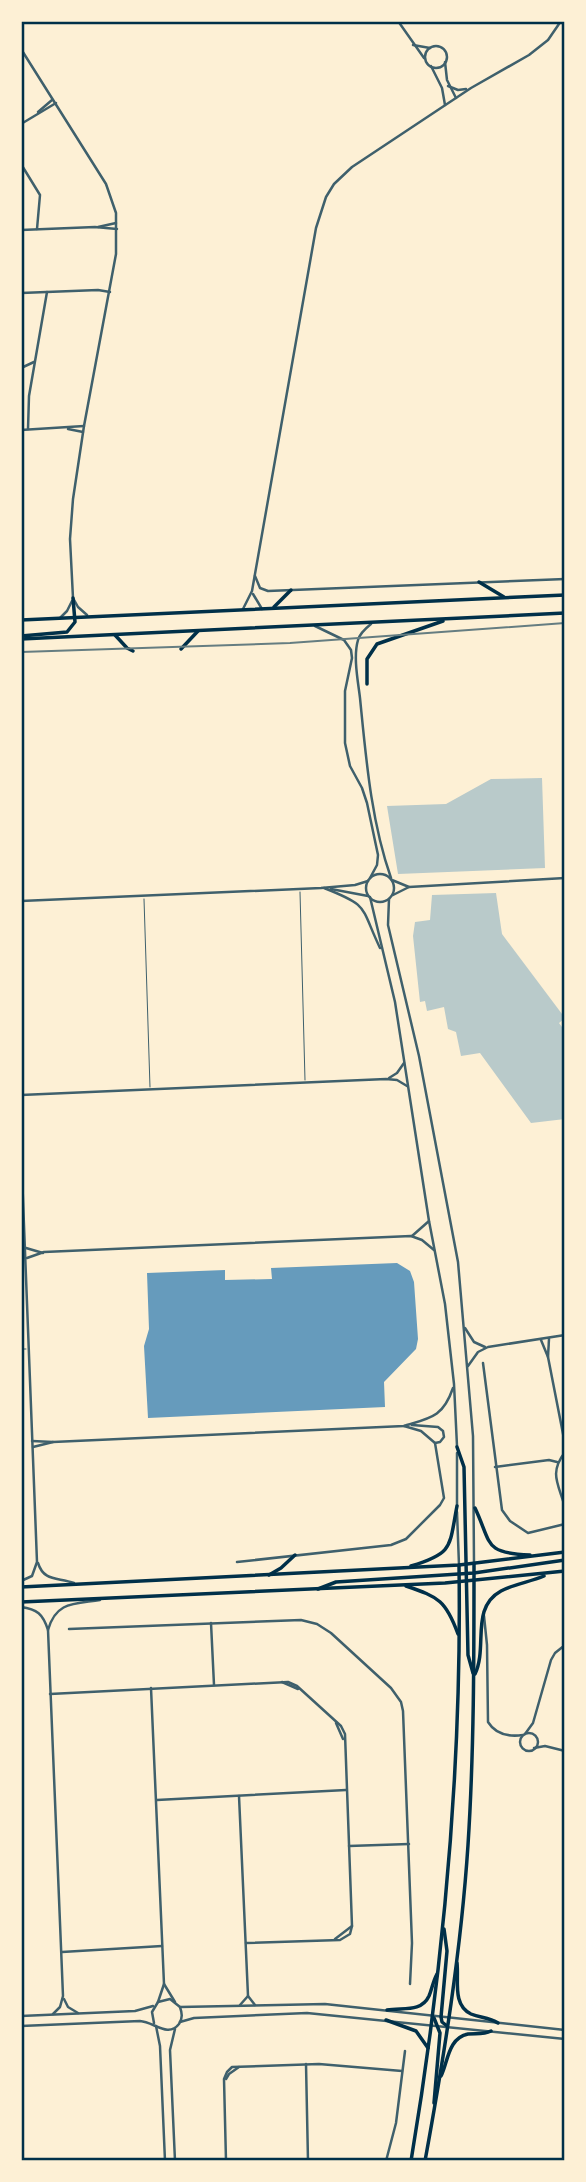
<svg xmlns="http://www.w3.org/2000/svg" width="586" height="2182" font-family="Ubuntu,sans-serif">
<rect width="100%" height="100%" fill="#fdf0d5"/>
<g fill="#b9caca">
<path d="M542,778l3,90 -147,6 -11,-68 59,-2 45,-25z"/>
<path d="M496,893l6,41 63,84 -6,5 6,8v88l-34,4 -51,-70 -19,3 -5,-24 -8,-3 -4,-22 -17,4 -2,-10 -5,1 -7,-66 2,-14 15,-2 2,-25z"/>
</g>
<path fill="#669bbc" d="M397,1263l13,8 4,11 4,57 -2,10 -32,33 1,25 -237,11 -4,-72 5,-17 -2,-56 78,-3v10l47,-1 -1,-11z"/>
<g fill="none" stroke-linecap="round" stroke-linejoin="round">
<g stroke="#3f606c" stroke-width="1">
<path d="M300,892l5,188"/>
<path d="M144,899l6,188"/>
<path d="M21,1349h5"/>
</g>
<g stroke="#3f606c" stroke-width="2.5">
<path d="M398,21l26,37"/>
<path d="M413,45l17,3"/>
<circle cx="436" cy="57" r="11"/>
<path d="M445,62l2,18 9,18"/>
<path d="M431,66l11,22 3,17"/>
<path d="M38,112l14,-12"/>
<path d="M21,124l35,-21"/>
<path d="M21,164l19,31 -3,34"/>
<path d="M98,227l18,-4"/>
<path d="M21,230l74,-3 22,2"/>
<path d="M21,293l77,-3 12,2"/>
<path d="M21,368l13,-6"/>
<path d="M28,429l1,-33 18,-104"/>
<path d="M68,429l15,3"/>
<path d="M21,430l63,-4"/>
<path d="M255,576l5,12 8,3 297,-12"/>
<path d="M392,880l17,7 156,-9"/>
<path d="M331,889l37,7"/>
<path d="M393,895l16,-8"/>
<path d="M21,901l300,-13 34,-3 13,-4"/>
<path d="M389,1078l8,-5 7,-10"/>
<path d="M21,1095l365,-16 11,1 10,6"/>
<path d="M21,1110l1,-14"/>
<path d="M21,1148l16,414 -5,14 -11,5"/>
<path d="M412,1236l17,-15"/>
<path d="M26,1248l17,5"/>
<path d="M27,1258l17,-6 367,-16 11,4 12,10"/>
<path d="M465,1328l9,14 11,5"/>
<path d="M541,1340l7,17 17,87"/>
<path d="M548,1357l1,-18"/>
<path d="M483,1363l19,147 8,11 18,12 37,-9"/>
<path d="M468,1366l10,-14 10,-5 77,-12"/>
<path d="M404,1426l17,5 14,12 5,-1 4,-5 -1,-6 -5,-4 -26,-2"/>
<path d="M32,1441l21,1 351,-16c27,-8 39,-9 49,-38"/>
<path d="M33,1447l20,-5"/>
<path d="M565,1452c-16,21 -7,31 0,55"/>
<path d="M495,1467l54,-7 8,2"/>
<path d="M237,1562l154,-17 15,-6 34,-34 4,-7 -9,-55"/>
<path d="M38,1563c6,19 20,14 36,20"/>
<path d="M21,1607c16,2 22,7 27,23l15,366 -3,11 -7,7"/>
<path d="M484,1616l3,29 1,77c8,13 21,15 35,13"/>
<path d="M211,1623l3,62"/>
<path d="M69,1629l232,-9 16,4 14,9 60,55 10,14 2,9 9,232 -2,41"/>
<path d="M48,1630c8,-29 27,-26 52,-30"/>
<path d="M282,1682l16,7"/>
<path d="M151,1688l13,296 -6,18"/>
<path d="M50,1694l238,-12 9,4 44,40 4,8 7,192 -2,8 -10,6 -94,3"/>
<path d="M336,1723l7,16"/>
<circle cx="529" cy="1742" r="9"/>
<path d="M525,1734l8,-11 18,-63 4,-7 10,-8"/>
<path d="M534,1748l11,-2 20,5"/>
<path d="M239,1796l9,200 7,9"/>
<path d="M157,1800l189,-10"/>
<path d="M349,1846l60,-2"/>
<path d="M335,1939l17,-13"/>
<path d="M62,1952l100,-6"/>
<path d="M164,1984l11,18"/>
<path d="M64,1999l4,8 10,6"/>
<path d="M240,2005l8,-9"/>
<path d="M306,2064l2,97"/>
<path d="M226,2079l3,-5 10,-7"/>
<path d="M226,2161l-2,-82 3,-7 5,-5 87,-3 83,7"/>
<path d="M386,2161l10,-38 9,-72"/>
</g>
<g stroke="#3f606c" stroke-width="2.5">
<path d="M21,49l85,135 10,29v41l-32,172 -11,73 -3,40 3,59 5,9 9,8"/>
<path d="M448,86l10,4 8,-1"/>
<path d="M253,594l9,15"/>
<path d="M243,609l9,-18 64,-363 10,-31 8,-13 18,-17 119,-79 58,-33 19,-15 13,-19"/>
<path d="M60,618l7,-7 5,-10"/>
<path d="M371,624c-5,4 -11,9 -13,16 -5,17 0,41 2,58 6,60 11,123 31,180"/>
<path d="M315,626l29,14 7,10 1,8 -7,33v52l5,23 12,22 5,15 11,52 -1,10 -7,13"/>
<circle cx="380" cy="888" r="14"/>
<path d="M324,888c46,18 36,18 56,60"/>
<path d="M370,897l25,105 34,219 16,83 9,80 3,62"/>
<path d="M389,899l-1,26 31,131 39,206 15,174 1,127"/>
<path d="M457,1506v-53"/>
<path d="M457,1512l2,53"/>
<path d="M180,2007l145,-3 240,26"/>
<path d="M21,2016l114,-5 18,-5"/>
<path d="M180,2022l14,-4 113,-5 258,26"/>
<path d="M21,2026l119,-5c14,1 28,17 39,3 4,-6 3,-11 1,-17l-10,-8 -12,3 -6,10 2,11"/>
<path d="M156,2026l4,20 5,115"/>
<path d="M175,2029l-5,21 5,111"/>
</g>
<g stroke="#003049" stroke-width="3.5">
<path d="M479,582l25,15"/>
<path d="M274,607l17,-17"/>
<path d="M21,620l544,-25"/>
<path d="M115,635l12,13 6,3"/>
<path d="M21,636l46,-4 8,-10 -2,-24"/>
<path d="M21,639l544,-26"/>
<path d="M181,649l17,-18"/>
<path d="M367,684v-25l10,-15 66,-23"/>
<path d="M457,1447l7,20 4,188 5,18"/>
<path d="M475,1508c17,36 8,45 55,47"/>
<path d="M411,1566c43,-13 38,-19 46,-60"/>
<path d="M269,1575l12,-7 14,-13"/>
<path d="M406,1586c33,11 40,15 52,48"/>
<path d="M21,1587l438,-22 106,-13"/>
<path d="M318,1589l18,-7 138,-9 91,-13"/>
<path d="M21,1602l424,-19 120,-12"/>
<path d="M475,1674c13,-27 -5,-66 26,-83 13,-7 29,-9 43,-15"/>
<path d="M444,1929l3,22 -6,66 1,5 5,4"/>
<path d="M457,1963c2,17 -5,42 14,51 10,4 18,3 27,9"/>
<path d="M387,2010c15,-3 34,3 42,-14 3,-7 4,-15 8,-22"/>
<path d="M386,2020l30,11 12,17"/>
<path d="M441,2076c7,-14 7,-38 27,-42 8,-1 15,1 23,-3"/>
<path d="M434,2103l6,-70 -6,-15"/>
<path d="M411,2161c33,-197 51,-396 48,-596"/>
<path d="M425,2161c19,-104 36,-210 43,-316 6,-93 6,-187 6,-281"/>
</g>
<path stroke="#657d81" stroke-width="2" d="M21,652l269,-9 275,-20"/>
</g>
<rect width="586" height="2182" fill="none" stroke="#fdf0d5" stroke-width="46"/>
<rect x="23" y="23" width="540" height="2136" fill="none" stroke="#003049" stroke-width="2.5"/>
</svg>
